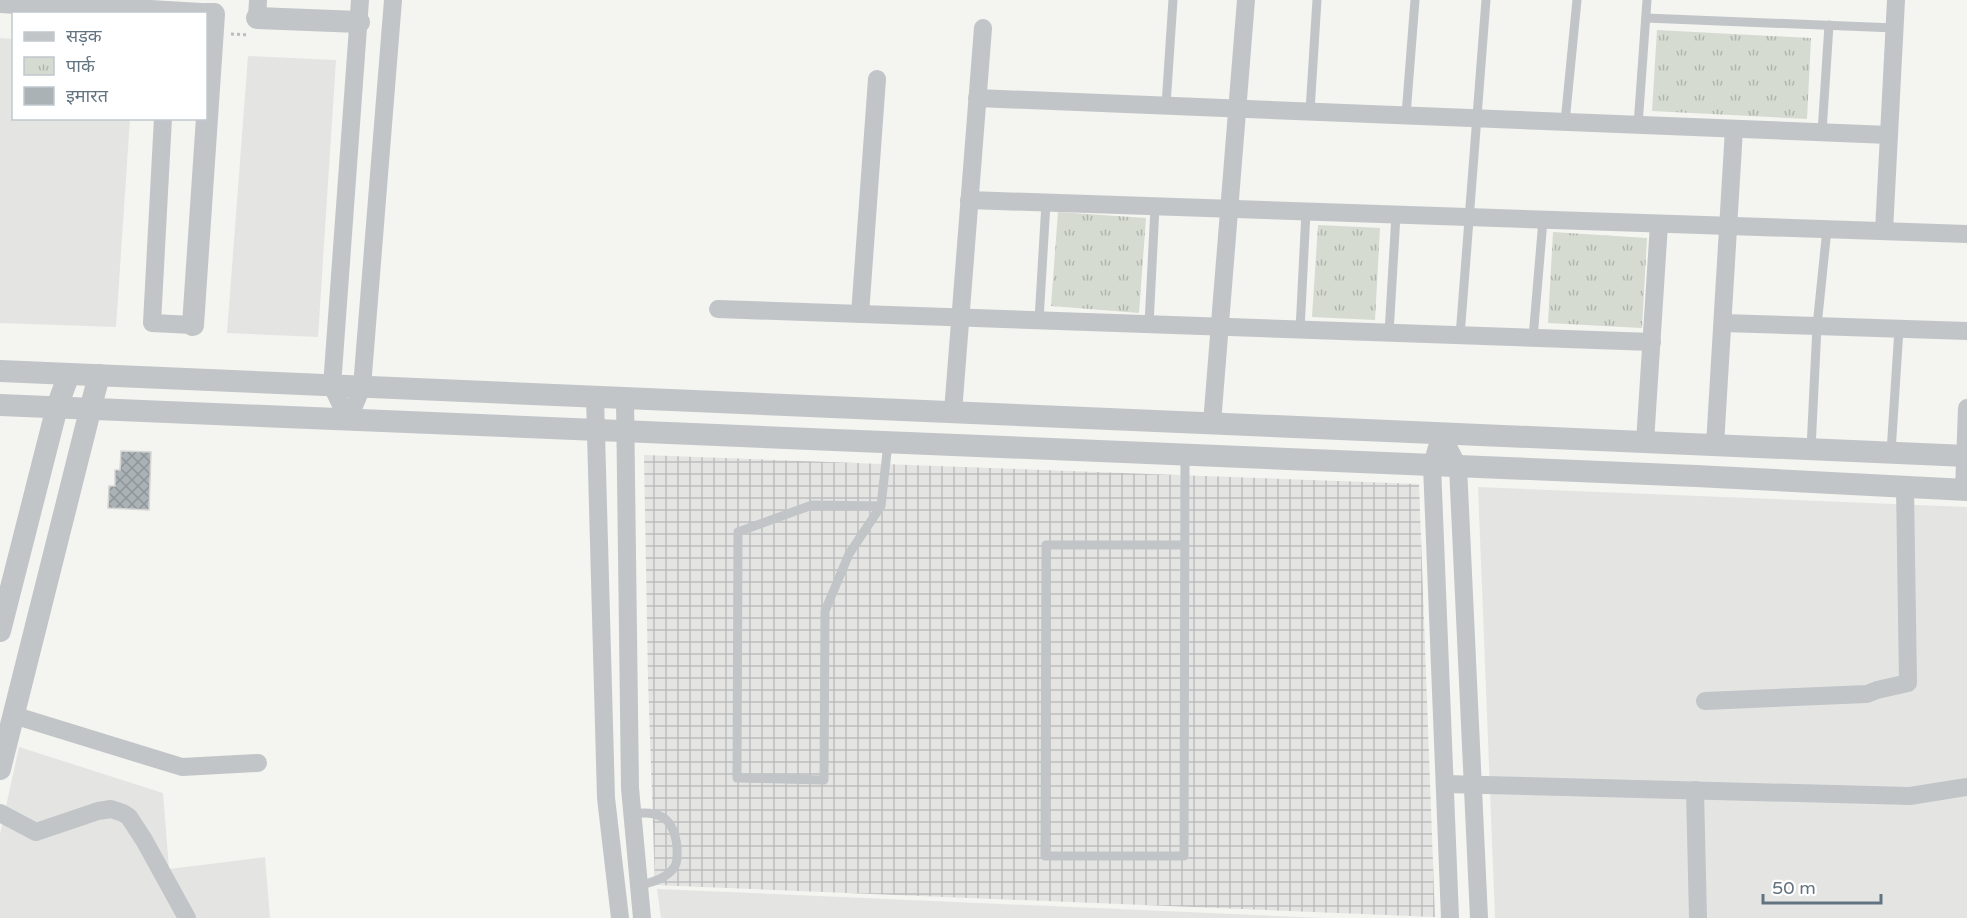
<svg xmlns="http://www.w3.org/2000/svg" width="1967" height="918" font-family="'Varela Round','Noto Sans Devanagari',sans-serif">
<defs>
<pattern id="industrial-grid" width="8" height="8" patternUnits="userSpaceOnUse" patternTransform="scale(1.5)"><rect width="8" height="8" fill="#e4e5e3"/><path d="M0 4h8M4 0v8" fill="none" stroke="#bcbebd"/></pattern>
<pattern id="park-tufts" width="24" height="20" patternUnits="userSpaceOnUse" patternTransform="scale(1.5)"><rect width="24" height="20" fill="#d5dbd1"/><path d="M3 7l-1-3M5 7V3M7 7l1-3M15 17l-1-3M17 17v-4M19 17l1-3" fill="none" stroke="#b0b6af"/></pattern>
<pattern id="building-cross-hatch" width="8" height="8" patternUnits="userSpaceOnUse" patternTransform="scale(1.5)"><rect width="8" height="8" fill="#aab2b6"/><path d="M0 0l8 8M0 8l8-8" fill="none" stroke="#8e9599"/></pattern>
</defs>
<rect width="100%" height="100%" fill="#f4f4f0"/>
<g fill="#e4e5e3">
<path d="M0,38l13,1 1,79 116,1 -14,208 -116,-4z"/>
<path d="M248,56l88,4 -18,277 -91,-4z"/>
<path d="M1478,487l489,20v411h-472z"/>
<path d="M19,747l144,46 6,76 96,-12 5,61h-270v-84z"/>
<path d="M657,889h1l666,29h-663z"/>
</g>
<path fill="url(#industrial-grid)" d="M644,455l775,29 16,433 -780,-32 -7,-206z"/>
<g fill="url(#park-tufts)">
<path d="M1657,30l154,8 -4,81 -155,-8z"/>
<path d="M1058,212l88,6 -7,95 -88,-7z"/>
<path d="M1318,225l62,3 -5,92 -63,-3z"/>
<path d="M1553,232l94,6 -5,90 -94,-5z"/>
</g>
<path fill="url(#building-cross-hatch)" stroke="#d5d5d3" stroke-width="1.5" d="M121,451l30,1 -2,58 -41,-2 1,-22h6v-16h5z"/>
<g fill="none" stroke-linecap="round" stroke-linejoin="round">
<path stroke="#bbbdbf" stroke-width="3" stroke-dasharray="3 3" stroke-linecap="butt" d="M231,34l18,1"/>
<g stroke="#c1c5c8" stroke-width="9">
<path d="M1646,18l249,10"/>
<path d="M1166,105l7,-105"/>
<path d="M1310,111l7,-111"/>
<path d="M1406,115l9,-115"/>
<path d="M1565,122l12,-122"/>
<path d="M1638,125l9,-125"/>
<path d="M1822,132l7,-107"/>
<path d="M1039,320l7,-117"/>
<path d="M1149,324l6,-117"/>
<path d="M1300,330l6,-118"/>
<path d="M1389,333l7,-118"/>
<path d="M1460,336l26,-336"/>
<path d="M1533,338l10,-118"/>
<path d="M1811,449l6,-123 10,-97"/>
<path d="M1891,452l8,-123"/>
<path d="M881,506l-69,-1 -74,27 -1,246 87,2 1,-169 24,-57 32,-48 7,-63"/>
<path d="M1185,545h-139l-1,311h139l1,-401"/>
<path d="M632,814c28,-4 42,4 45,33 0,6 1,14 -2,19 -8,13 -23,16 -37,20"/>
</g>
<g stroke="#c1c5c8" stroke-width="18">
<path d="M257,18l1,-18"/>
<path d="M977,98l912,37"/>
<path d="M163,118l-11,205 41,2"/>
<path d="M969,200l998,34"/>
<path d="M1884,231l12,-231"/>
<path d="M718,309l934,33"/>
<path d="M860,314l17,-235"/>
<path d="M1723,323l244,8"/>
<path d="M595,397l11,401 14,120"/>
<path d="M625,399l5,389 12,130"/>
<path d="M953,412l30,-384"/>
<path d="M348,420l-16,-34 28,-386"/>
<path d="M348,420l14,-33 31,-387"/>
<path d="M1212,423l34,-423"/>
<path d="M1441,433l17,33 21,452"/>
<path d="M1441,433l-9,32 18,453"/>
<path d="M1645,442l14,-218"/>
<path d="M1715,445l19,-316"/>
<path d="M1964,490l3,-82"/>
<path d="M1705,701l162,-7 10,-4 31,-7 -3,-196"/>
<path d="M13,715l169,52 76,-4"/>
<path d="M1445,784l465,12 57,-9"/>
<path d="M1695,790l3,128"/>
<path d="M0,813l36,19 62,-21 13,-2 12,4 6,4 15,23 43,78"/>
</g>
<g stroke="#c1c5c8" stroke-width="22">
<path d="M257,18l102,4"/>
<path d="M0,371l1967,85"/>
<path d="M0,405l1696,71 271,14"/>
<path d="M0,631l57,-224 12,-33"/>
<path d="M0,769l99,-394"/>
</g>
<g stroke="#c1c5c8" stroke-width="22">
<path d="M0,2l201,12"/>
<path d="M193,325l21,-311h-8"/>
</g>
</g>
<rect x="12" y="12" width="195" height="108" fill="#ffffff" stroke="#c1c7cd" stroke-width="1.5"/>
<rect x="24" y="32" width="30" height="9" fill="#c1c5c8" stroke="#c1c7cd" stroke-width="1.5"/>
<text x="66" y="42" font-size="18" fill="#637481">सड़क</text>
<rect x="24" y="57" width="30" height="18" fill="url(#park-tufts)" stroke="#c1c7cd" stroke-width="1.5"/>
<text x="66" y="72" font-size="18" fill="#637481">पार्क</text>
<rect x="24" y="87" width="30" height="18" fill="#aab2b6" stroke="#c1c7cd" stroke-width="1.5"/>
<text x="66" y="102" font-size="18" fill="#637481">इमारत</text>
<path d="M1763 894v9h118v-9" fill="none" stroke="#637481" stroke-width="3"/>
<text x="1772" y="894" font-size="18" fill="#637481" stroke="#ffffff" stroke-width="4.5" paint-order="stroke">50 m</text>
</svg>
